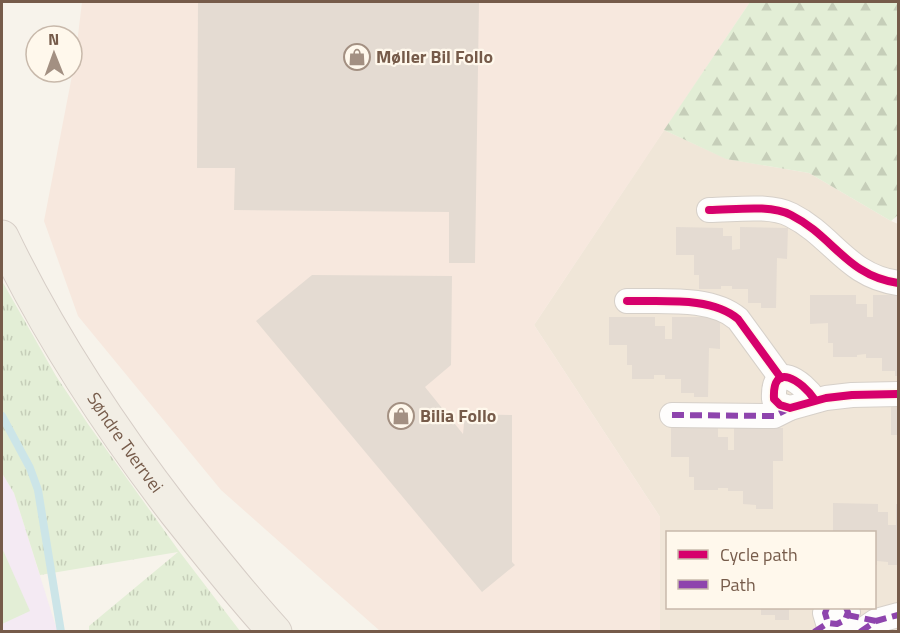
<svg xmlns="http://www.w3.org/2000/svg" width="900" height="633" font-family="'Titillium Web',sans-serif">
<defs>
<pattern id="grass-tufts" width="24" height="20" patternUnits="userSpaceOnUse" patternTransform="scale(1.5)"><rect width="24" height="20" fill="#e3eed6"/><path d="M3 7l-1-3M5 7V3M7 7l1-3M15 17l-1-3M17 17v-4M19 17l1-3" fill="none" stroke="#c6ceb9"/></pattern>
<pattern id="forest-firs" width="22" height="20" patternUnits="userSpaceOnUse" patternTransform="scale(1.5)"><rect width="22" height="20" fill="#e3eed6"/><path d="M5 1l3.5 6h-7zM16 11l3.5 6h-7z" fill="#c6ceb9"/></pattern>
</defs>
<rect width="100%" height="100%" fill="#f7f3eb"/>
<path fill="#f0e6d8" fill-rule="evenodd" d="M664,130l63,29 82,14 82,48 7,3v407h-238v-114l-126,-192zM668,532h206v76h-206z"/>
<path fill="#f7e8de" d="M82,2h668l-216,323 126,192v114h-280l-159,-141 -143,-174 -34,-95 31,-161z"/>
<path fill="#f4eaf3" d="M2,473l12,20 43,137 -1,1h-54z"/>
<path fill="url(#grass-tufts)" d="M2,281l54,95 32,48 91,127 61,80h-151v-5l89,-74 -138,23 -26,-82 -12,-20z"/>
<path fill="url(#forest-firs)" d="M750,2h148v213l-7,6 -82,-48 -83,-14 -62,-29z"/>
<path fill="#e3eed6" d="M2,548l28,63 -28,13z"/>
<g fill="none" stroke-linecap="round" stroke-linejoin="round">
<path stroke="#cce5e8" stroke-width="8" d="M2,416l28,52 8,22 23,142"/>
</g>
<g fill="#e4dbd2">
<path d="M198,2h281l-4,261h-26v-51l-215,-2 1,-42h-38z"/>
<path d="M676,227l47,1v8h9v14l8,-1v-22l48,1 -1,31 -10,-1 -1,50h-15v-5h-13v-14h-16v-3h-11v3h-22v-14h-5v-20h-18z"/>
<path d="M312,275l140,1 -1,89 -26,22 38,47 2,-20 47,1v147l3,3 -33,27 -226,-271z"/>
<path d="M810,295h46v9h11v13h6v-22h25v81h-3v-5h-13v-13h-16v-4l-9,1v2h-24v-14h-5v-20l-18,1z"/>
<path d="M609,317h46v9h10v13h7v-22h48v32l-11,-1 -1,49h-14v-4h-13v-14h-16v-4h-11v4h-22v-14h-5v-20h-18z"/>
<rect x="891" y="406" width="7" height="29"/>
<path d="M671,428h47v9h10v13h6v-22h49v33h-10v48h-17v-4l-13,-1v-13h-15v-3h-10v2h-24v-13h-5v-20h-18z"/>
<path d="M833,503l45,1v8h10v13h8v-21h2v61h-10v-3l-11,-1v4h-3v-33l-41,-1z"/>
<path d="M761,608h28v12h-14v-5h-14z"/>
</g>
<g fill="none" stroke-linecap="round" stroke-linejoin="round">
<defs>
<g id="minor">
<path d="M709,210c24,0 61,-6 82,5 42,21 56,61 107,68"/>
<path d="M627,301c34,1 84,-5 111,18l43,59"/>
<path d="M815,400c-13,-19 -43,-40 -41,-1l6,6 10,3 36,-10 26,-3 46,-1"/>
<path d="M672,415l102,1 16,-8"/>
<path d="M827,608l-2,5 3,10 9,1 8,-4 3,-8 -2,-4"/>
<path d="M860,632l16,-11 22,-6"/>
</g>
<g id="primary">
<path id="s1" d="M2,237c47,98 107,189 174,276 32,40 64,81 99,119"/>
</g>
</defs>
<use href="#minor" stroke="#d6d0c9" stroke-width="26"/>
<use href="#primary" stroke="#d6cdc6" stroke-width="35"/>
<use href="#minor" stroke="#fefdfc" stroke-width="24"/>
<use href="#primary" stroke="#f2eee5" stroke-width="33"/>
<g stroke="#8e44ad" stroke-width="6" stroke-dasharray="12 6" stroke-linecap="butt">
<path d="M672,415l102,1 16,-8"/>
<path d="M827,608l-2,5 3,10 9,1 8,-4 3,-8 -2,-4"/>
<path d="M847,615l29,6"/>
<path d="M814,632l14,-9"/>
<path d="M860,632l16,-11 22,-6"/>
</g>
<defs>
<g id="cycleway">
<path d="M709,210c24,0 61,-6 82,5 42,21 56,61 107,68"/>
<path d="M627,301c34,1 84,-5 111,18l43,59"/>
<path d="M815,400c-13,-19 -43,-40 -41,-1l6,6 10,3 36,-10 26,-3 46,-1"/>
</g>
</defs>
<use href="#cycleway" stroke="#fff8ec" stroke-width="11"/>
<use href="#cycleway" stroke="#d6006c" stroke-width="8"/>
</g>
<defs>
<symbol id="shop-ring" viewBox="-11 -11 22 22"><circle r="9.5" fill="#fff8ec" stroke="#a39082" stroke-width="1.5"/><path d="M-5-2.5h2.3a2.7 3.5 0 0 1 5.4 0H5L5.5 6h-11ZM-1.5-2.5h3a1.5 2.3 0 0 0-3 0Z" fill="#a39082"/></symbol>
</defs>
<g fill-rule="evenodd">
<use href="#shop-ring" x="342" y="42" width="30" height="30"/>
<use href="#shop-ring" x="386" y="401" width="30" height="30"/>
</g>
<g text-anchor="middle" stroke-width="4.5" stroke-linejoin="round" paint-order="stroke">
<g font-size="18" font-weight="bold" fill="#765b4a" stroke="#fff8ec" text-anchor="start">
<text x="376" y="63">Møller Bil Follo</text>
<text x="420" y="422">Bilia Follo</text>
</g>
<g font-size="18" fill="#765b4a" stroke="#fff8ec">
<text dy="6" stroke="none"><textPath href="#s1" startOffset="240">Søndre Tverrvei</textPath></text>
</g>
</g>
<rect width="900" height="633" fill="none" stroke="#765b4a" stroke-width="6"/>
<rect x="666" y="531" width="210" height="78" fill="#fff8ec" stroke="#c8b9ab" stroke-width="1.5"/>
<rect x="678" y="550" width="30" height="9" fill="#d6006c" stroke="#c8b9ab" stroke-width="1.5"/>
<text x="720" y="561" font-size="18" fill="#765b4a">Cycle path</text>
<rect x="678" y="580" width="30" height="9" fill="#8e44ad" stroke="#c8b9ab" stroke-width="1.5"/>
<text x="720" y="591" font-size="18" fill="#765b4a">Path</text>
<g transform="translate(54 54) rotate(359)"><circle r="28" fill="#fff8ec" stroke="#c8b9ab" stroke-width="1.5"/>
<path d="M0-4.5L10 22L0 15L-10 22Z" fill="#a39082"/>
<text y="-9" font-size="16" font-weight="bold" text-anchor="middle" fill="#765b4a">N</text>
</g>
</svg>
